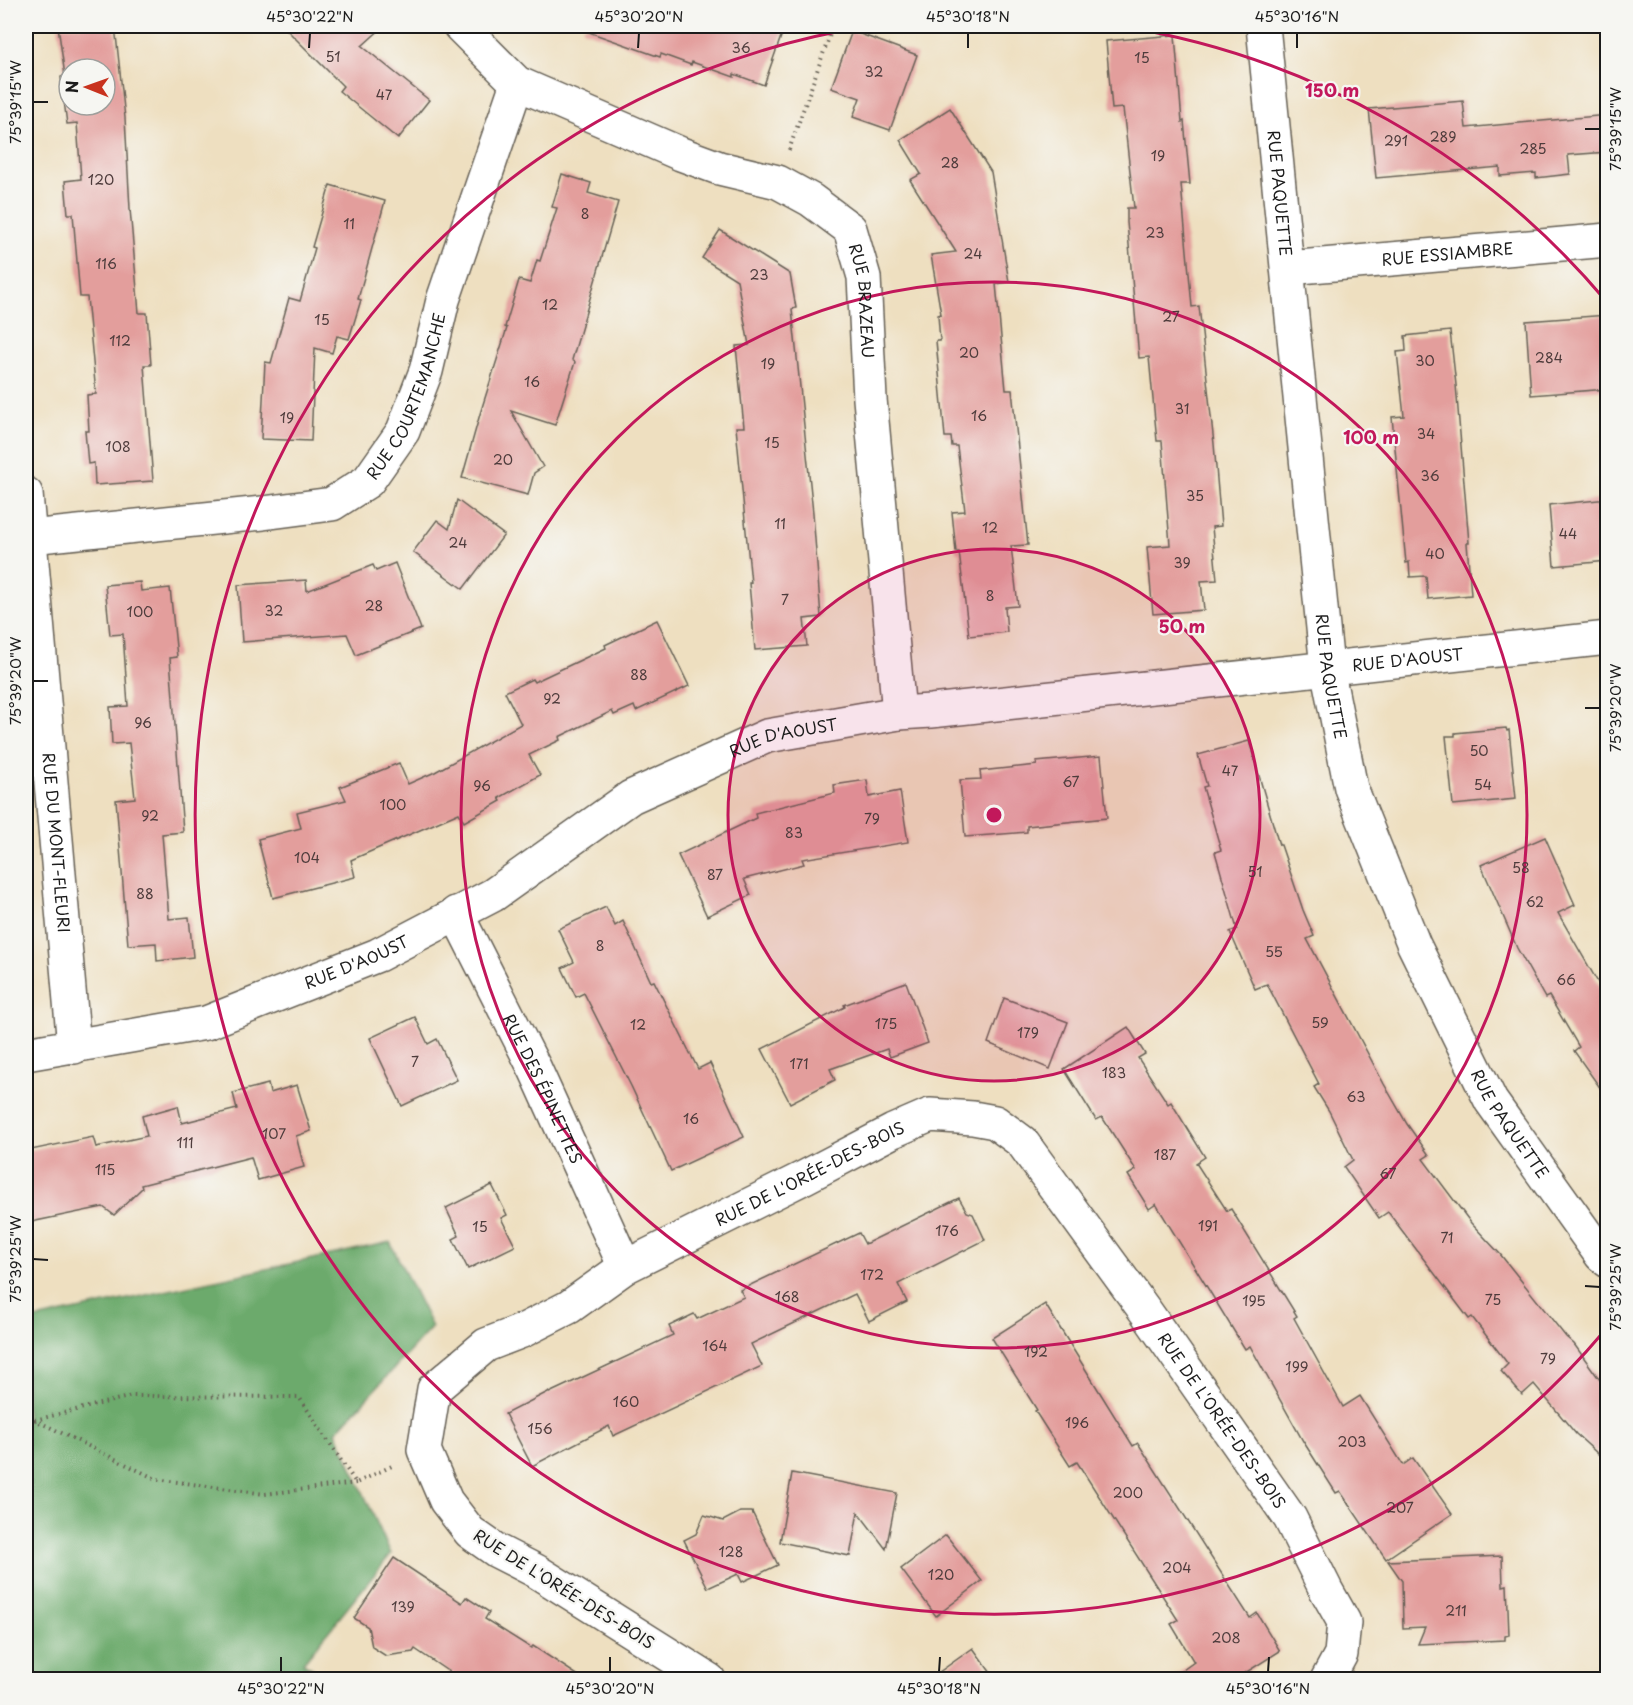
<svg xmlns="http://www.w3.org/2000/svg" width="1633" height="1705" font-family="'Playpen Sans',sans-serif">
<rect width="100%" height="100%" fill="#f6f6f2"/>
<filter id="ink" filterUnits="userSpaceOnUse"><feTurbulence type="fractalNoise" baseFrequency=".0167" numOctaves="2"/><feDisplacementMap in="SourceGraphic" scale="12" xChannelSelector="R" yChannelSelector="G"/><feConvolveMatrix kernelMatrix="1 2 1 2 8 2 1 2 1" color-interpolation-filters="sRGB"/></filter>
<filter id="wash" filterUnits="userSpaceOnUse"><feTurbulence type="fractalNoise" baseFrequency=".008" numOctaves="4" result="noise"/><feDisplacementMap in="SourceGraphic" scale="24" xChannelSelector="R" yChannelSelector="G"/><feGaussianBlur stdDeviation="1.35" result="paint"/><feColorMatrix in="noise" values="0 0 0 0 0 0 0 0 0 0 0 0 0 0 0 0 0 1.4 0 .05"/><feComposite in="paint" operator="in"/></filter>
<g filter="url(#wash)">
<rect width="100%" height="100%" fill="#eedfc0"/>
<path fill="#6caa6c" stroke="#446344" stroke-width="1.5" d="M390,1242l42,85 -96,105 55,122 -88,109 26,16h-303v-358z"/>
<g id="blocks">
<g fill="#e39e9c" fill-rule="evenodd">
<path d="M58,26h57l10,92 5,91 9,104h8l4,52h-7l9,116 -58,4 -1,-22 -6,1 -3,-33h4l-2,-36 9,-1 -9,-97h-7l-7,-83h-5l-3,-33 16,-2 -4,-56 -10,1 -6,-47 4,-1zM69,69h36v36h-36z"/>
<path d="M283,26h101l-22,20 67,54 -31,39 -59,-48 4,-5z"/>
<path d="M583,26h184l16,5 -19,54 -30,-11v3l-42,-15 -1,3 -30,-11 -1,3 -77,-27z"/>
<path d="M852,31l65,24 -27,75 -37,-13 7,-19 -29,-10z"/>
<path d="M1175,35l7,87 2,-1 6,63h-9l11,123 7,-1 15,138 7,82 -9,1 5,53 -16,1 3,29 -51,4 -6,-67 23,-2 -8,-104h-5l-8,-84 -10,1 -12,-136v-14h7l-11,-100 -11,1 -6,-68z"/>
<path d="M1463,101l3,27 142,-13v37l-40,3 2,19 -34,4v-5l-36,3v-9l-124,11 -7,-69z"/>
<path d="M950,108l41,64 18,110 -13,2 10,106h6l16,155 -17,1 7,60 -13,1 2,25 -38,4 -10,-84h-3l-4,-40 13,-1 -8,-65h-5l-1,-9h-6l-9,-96h4l-2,-26 3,-1 -10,-59 25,-3 -46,-72 11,-6 -21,-34z"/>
<path d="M562,174l29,9 -3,10 30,9 -46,158 3,2 -20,63 -44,-14 32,56 -9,6 -6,22 -66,-17 18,-64 27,-86 -2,-1 14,-47 11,3 7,-23 3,1 17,-53 -5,-1z"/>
<path d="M330,185l55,16 -27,98 3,1 -12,39 -12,-3 -5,17 -17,-5 -4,93 -50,-2 4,-77 6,1 18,-65 11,3 15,-53 -3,-1z"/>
<path d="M720,230l70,44 6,34 -4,1 21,204 8,104 -17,2 3,27 -52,4 -6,-67h2l-15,-156h8l-8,-81 13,-1 -12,-65 -35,-22z"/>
<path d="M1608,315v74l-77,6 -5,-74z"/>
<path d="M1450,331l6,54 13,158h-2l4,52 -43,4 -2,-23 -16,1 -1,-15 -3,1 -14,-146 12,-1 -7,-64 9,-1 -1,-15z"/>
<path d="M1608,499v62l-54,5 -5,-61z"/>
<path d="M457,500l47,35 -41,54 -50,-37 24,-32 12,9z"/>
<path d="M395,563l26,66 -65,26 -9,-21 -105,8 -4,-57 68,-5 1,11 66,-26 3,6z"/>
<path d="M140,582l1,9 29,-3 7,69 -7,1 13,174 -21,2 7,85 20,-2 4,40 -36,4 -1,-18 -28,2 -12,-145 19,-2 -6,-55 -17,1 -2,-37 18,-1 -5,-72 -13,1 -5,-50z"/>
<path d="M657,620l32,66 -53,25 -2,-5 -20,9 -2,-4 -53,26 1,3 -31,15 11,20 -41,23 2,3 -37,21 -5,-9 -108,47 4,17 -82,21 -15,-59 43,-11 -4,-16 49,-12 -6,-13 59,-24 9,21 27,-12 86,-48 -16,-32 27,-13 2,3 72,-34 -1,-3z"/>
<path d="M1506,728l1,3 2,-1 7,69 -63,6 -7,-69h9v-3z"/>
<path d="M1249,741l30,104h2l22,65 11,26 -7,3 77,145 23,40 22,31 -6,4 48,64 29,31 66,83 8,7 34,47v72l-32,-29 -42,-50 -12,11 -21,-24 7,-7 -36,-47 -3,2 -81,-107 -9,6 -35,-51 9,-7 -24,-49 -15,-24 5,-3 -52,-100 -12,5 -25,-57 7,-3 -22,-77 6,-2 -18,-63 4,-1 -9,-31z"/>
<path d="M1101,756l6,62 -80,8v6l-62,5 -5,-57 21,-1 -1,-8 57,-6 -1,-3z"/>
<path d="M867,780l2,17 31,-6 8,51 -106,17 2,5 -60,15 7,16 -44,21 -29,-61 78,-37 -1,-5 80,-20 -1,-8z"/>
<path d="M1545,837l30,68 -17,8 50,87v99l-34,-48 5,-4 -30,-51 -4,2 -28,-50 -36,-83z"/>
<path d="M606,907l9,19 8,-5 28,61 3,-1 44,88 12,-6 34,74 -73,34 -40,-85 -47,-93 -8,4 -14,-29 12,-6 -16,-33z"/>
<path d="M906,982l22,61 -38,14 -3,-8 -57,20 5,11 -45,23 -28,-54 83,-42 -1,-2z"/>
<path d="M1004,998l64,24 -18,47 -62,-26z"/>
<path d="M415,1017l13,27 9,-5 20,41 -55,26 -32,-68z"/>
<path d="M1128,1027l17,27 -7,4 30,46 3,-2 34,55 -9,6 31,48 4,-2 66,107 -3,2 49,89 17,-11 43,69 10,-7 39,56 -66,45 -46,-68 -4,2 -33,-52 -53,-95 -5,3 -89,-145 -7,5 -21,-34 8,-5 -34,-53 -6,3 -32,-51z"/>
<path d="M268,1084l2,9 27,-8 14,46 -15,5 8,31 -46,13 -7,-23 -110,28 1,3 -28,27 -11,-8 -77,16v-72l67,-14 3,10 51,-11 -5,-20 36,-10 4,17 55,-14 -4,-16z"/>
<path d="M492,1185l15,30 -6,3 14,28 -47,23 -15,-30 6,-3 -13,-28z"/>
<path d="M959,1198l8,14 6,2 12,26 -87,44 9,18 -38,19 -14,-27 -104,50 11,22 -149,70 -4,-10 -77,40 -27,-52 43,-22 1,1 124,-58 -4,-9 25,-12 3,5 47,-22 -4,-7 119,-57 6,11z"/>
<path d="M1045,1304l88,142 5,-3 112,175 7,-5 23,38 -46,29h-65l25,-18 -23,-38 7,-4 -101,-158 -7,4 -35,-55 2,-1 -45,-72z"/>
<path d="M792,1473l105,20 -11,56 -28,-37 -8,44 -70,-14z"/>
<path d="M740,1512h12l26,53 -36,17 -4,-8 -30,14 -24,-48 12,-6 8,-19 19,6z"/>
<path d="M946,1535l36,46 -46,35 -35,-47z"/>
<path d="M1502,1556l1,30 4,-1 2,50 -4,1v4l-87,4 7,-17 -22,1 -1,-47 -14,-20z"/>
<path d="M394,1558l68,45 4,-6 23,15 -4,7 46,29 2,-2 52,34h-124l-46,-31 -2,3 -27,4 -14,-9 -4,-20 -14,-9z"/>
<path d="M973,1648l23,32h-68z"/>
</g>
</g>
</g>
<g filter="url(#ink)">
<use href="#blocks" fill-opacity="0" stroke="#666055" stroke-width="1.5"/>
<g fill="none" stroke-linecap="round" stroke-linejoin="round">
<defs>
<g id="minor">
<path id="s1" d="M460,26l57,57 164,71 38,14 59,14 33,18 39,29 14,48 6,122 29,314"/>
<path id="s2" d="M1263,26l64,642 24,120 63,157 77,156 110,154 7,6"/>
<path id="s3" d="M1288,268l320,-28"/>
<path id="s4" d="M26,494l48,553"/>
<path id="s5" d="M30,537l233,-24 69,-9 36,-23 35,-50 23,-60 17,-71 74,-217"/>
<path id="s6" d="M456,913l79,156 90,198"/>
<path id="s7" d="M26,1054l180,-31 172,-68 115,-60 138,-98 136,-61 132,-23 32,-2 677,-73"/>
<path id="s8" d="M709,1680l-173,-109 -39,-20 -27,-19 -24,-31 -22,-51 10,-61 52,-44 36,-14 47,-24 56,-40 180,-90 88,-46 37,-16 43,3 22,4 27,20 124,170 144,206 36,72 18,32 -3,32 -14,26"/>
</g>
</defs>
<use href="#minor" stroke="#666055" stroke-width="36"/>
<g stroke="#666055" stroke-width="4" stroke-dasharray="1.5 4.5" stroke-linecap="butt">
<path d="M789,150l44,-124"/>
<path d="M356,1483l-91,11 -109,-15 -121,-59 97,-24 167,1 57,86 38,-18"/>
</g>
<use href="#minor" stroke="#fff" stroke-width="33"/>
</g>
</g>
<path fill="none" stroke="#1c1c1c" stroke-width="2" d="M309,48l1,-15M638,48l1,-15M968,48v-15M1297,48v-15M33,102h15M1585,129h15M33,681h15M1585,708h15M33,1259l15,1M1585,1286l15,1M281,1672v-15M610,1672v-15M939,1672l1,-15M1268,1672l1,-15"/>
<circle cx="994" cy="815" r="266" fill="#c2185b" fill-opacity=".12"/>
<g fill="none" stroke="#c2185b" stroke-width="3">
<circle cx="994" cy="815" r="266"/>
<circle cx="994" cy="815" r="533"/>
<path d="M1606 1329A799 799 0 1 1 869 26M1119 26A799 799 0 0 1 1606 301"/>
</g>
<g text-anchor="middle" stroke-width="4.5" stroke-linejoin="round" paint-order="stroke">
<g font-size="14" fill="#4e3c3c">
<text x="741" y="53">36</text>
<text x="333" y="62">51</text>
<text x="1142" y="63">15</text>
<text x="874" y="77">32</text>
<text x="384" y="100">47</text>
<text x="1443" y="142">289</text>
<text x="1396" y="146">291</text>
<text x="1533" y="154">285</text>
<text x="1158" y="161">19</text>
<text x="950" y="168">28</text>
<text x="101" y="185">120</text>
<text x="585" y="219">8</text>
<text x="349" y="229">11</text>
<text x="1155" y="238">23</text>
<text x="973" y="259">24</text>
<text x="106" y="269">116</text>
<text x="759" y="280">23</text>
<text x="550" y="310">12</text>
<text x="1171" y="322">27</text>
<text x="322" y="325">15</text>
<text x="120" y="346">112</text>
<text x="969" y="358">20</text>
<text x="1549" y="363">284</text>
<text x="1425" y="366">30</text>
<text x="768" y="369">19</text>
<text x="532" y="387">16</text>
<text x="1182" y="414">31</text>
<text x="979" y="421">16</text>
<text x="287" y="423">19</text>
<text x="1426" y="439">34</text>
<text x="772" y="448">15</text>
<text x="118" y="452">108</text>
<text x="503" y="465">20</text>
<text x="1430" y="481">36</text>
<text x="1195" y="501">35</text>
<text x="780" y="529">11</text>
<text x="990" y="533">12</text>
<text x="1568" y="539">44</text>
<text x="458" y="548">24</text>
<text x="1435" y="559">40</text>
<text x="1182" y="568">39</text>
<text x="990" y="601">8</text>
<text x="785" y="605">7</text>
<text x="374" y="611">28</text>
<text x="274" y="616">32</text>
<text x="140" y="617">100</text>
<text x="639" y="680">88</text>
<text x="552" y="704">92</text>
<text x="143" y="728">96</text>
<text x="1479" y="756">50</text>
<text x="1230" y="776">47</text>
<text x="1071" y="787">67</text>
<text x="1483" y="790">54</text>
<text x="482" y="791">96</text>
<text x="393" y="810">100</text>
<text x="150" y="821">92</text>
<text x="872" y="824">79</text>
<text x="794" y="838">83</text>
<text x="307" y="863">104</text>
<text x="1521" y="873">58</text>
<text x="1255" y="877">51</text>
<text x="715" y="880">87</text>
<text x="145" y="899">88</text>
<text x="1535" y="907">62</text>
<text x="600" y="951">8</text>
<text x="1274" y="957">55</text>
<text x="1566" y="985">66</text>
<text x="1320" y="1028">59</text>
<text x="886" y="1029">175</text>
<text x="638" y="1030">12</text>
<text x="1028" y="1038">179</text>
<text x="415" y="1067">7</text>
<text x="799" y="1069">171</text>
<text x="1114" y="1078">183</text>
<text x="1356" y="1102">63</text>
<text x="691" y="1124">16</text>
<text x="274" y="1139">107</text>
<text x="185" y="1148">111</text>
<text x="1165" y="1160">187</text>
<text x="105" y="1175">115</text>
<text x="1388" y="1179">67</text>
<text x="1208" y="1231">191</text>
<text x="480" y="1232">15</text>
<text x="947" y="1236">176</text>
<text x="1447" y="1243">71</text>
<text x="872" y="1280">172</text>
<text x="787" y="1302">168</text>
<text x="1493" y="1305">75</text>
<text x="1254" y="1306">195</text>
<text x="715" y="1351">164</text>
<text x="1036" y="1357">192</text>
<text x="1548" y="1364">79</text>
<text x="1297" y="1372">199</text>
<text x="626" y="1407">160</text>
<text x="1077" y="1428">196</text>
<text x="540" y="1434">156</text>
<text x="1352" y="1447">203</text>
<text x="1128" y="1498">200</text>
<text x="1400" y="1513">207</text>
<text x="731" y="1557">128</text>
<text x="1177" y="1573">204</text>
<text x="941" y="1580">120</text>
<text x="403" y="1612">139</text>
<text x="1456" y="1616">211</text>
<text x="1226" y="1643">208</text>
</g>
<g font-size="16" fill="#1c1c1c" stroke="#f6f6f2">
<text dy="6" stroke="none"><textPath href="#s2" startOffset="168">RUE PAQUETTE</textPath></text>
<text dy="6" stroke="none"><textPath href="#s3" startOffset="160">RUE ESSIAMBRE</textPath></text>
<text dy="6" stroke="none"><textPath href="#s1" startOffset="520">RUE BRAZEAU</textPath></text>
<text dy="6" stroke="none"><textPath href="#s5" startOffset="441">RUE COURTEMANCHE</textPath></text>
<text dy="6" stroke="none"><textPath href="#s7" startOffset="1461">RUE D'AOUST</textPath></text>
<text dy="6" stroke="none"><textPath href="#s2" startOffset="654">RUE PAQUETTE</textPath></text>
<text dy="6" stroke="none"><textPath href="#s7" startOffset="831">RUE D'AOUST</textPath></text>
<text dy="6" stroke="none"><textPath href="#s4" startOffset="350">RUE DU MONT-FLEURI</textPath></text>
<text dy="6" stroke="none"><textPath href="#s7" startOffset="345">RUE D'AOUST</textPath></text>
<text dy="6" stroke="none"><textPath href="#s6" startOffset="196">RUE DES ÉPINETTES</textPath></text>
<text dy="6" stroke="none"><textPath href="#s2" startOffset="1140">RUE PAQUETTE</textPath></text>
<text dy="6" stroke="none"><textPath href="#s8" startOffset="873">RUE DE L'ORÉE-DES-BOIS</textPath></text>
<text dy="6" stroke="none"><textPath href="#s8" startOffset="1449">RUE DE L'ORÉE-DES-BOIS</textPath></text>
<text transform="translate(564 1589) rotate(32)" y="6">RUE DE L'ORÉE-DES-BOIS</text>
</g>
</g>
<circle cx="994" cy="815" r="9" fill="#c2185b" stroke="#f6f6f2" stroke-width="3"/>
<g font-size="18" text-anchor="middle" font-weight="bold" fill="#c2185b" stroke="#f6f6f2" stroke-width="4.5" stroke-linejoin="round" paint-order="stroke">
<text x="1332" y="97">150 m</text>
<text x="1371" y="444">100 m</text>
<text x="1182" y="633">50 m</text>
</g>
<rect width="1633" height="1705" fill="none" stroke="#f6f6f2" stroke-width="66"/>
<g transform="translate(87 87) rotate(271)"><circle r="28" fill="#f6f6f2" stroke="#9f9f9c" stroke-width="1.5"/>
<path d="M0-4.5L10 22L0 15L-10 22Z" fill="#c8321e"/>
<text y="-9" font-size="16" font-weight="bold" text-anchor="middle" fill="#1c1c1c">N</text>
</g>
<rect x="33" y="33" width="1567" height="1639" fill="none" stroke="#1c1c1c" stroke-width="2"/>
<g font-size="15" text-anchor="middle" fill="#1c1c1c">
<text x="310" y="22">45°30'22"N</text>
<text x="639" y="22">45°30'20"N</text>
<text x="968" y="22">45°30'18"N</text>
<text x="1297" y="22">45°30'16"N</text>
<text transform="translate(16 102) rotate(-90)" y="5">75°39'15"W</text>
<text transform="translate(1616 129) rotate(-90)" y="5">75°39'15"W</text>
<text transform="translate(16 681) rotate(-90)" y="5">75°39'20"W</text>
<text transform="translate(1616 708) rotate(-90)" y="5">75°39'20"W</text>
<text transform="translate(16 1259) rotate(-90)" y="5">75°39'25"W</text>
<text transform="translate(1616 1287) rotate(-90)" y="5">75°39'25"W</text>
<text x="281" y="1694">45°30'22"N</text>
<text x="610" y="1694">45°30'20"N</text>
<text x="939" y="1694">45°30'18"N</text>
<text x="1268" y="1694">45°30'16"N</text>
</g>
</svg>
